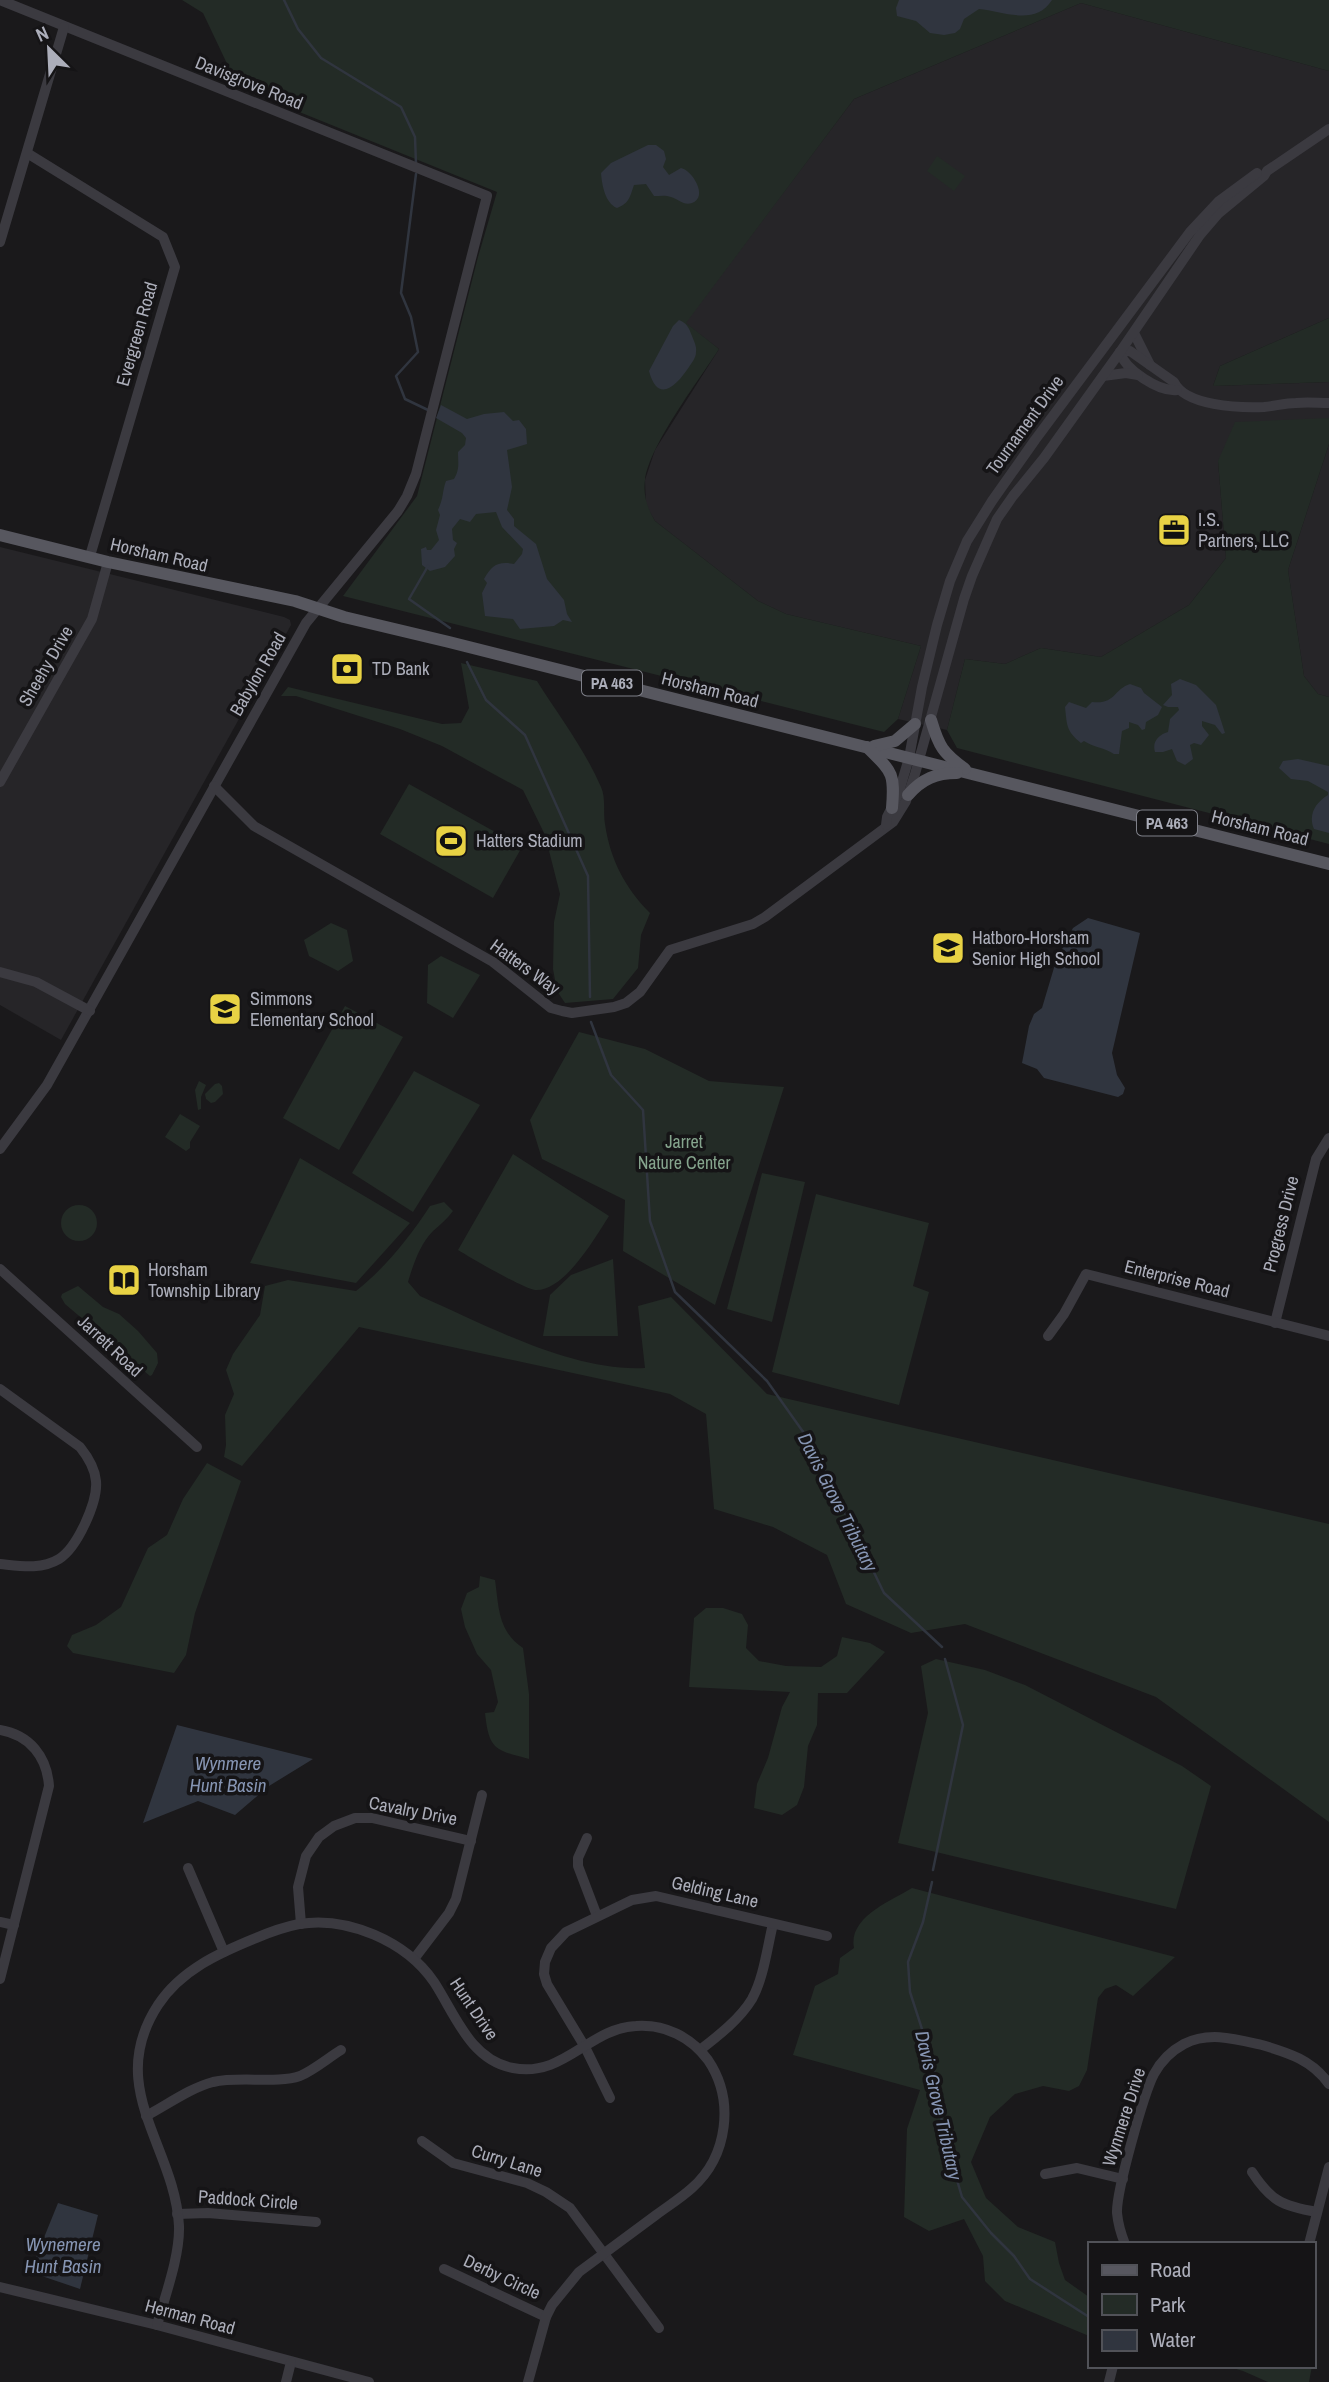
<svg xmlns="http://www.w3.org/2000/svg" width="1329" height="2382" font-family="'Archivo Narrow',sans-serif">
<rect width="100%" height="100%" fill="#1a191b"/>
<g fill="#262528">
<path d="M1081,3l248,68v247l-109,48 -7,20 116,-4v36l-111,43 8,97 -37,47 -88,52 -60,-9 -36,16 -40,-5 -18,71 -49,-11 23,-73 -135,-32 -28,-13 -103,-80 -9,-15 -1,-26 10,-30 64,-101 -34,-26 169,-224z"/>
<path d="M1329,444v253l-11,-3 -14,-18 -16,-106z"/>
<path d="M0,547l284,70 6,3 1,5 -230,415 -61,-35z"/>
</g>
<g fill="#232b26">
<path d="M182,0h1147v71l-248,-68 -227,96 -168,224 33,26c-20,31 -70,97 -74,131 -2,15 2,28 10,41l103,80 28,13 135,32 -23,73 -14,13 -541,-136 74,-100 61,-239 19,-65 -210,-85 -57,-37 -27,-57z"/>
<path d="M937,156l28,20 -11,15 -27,-20z"/>
<path d="M1329,318v64l-116,4 7,-20z"/>
<path d="M1329,418v26l-41,126 16,106 14,18 11,3v147l-372,-96 -10,-18 18,-71 40,5 36,-16 60,9 88,-52 37,-47 -8,-97 17,-39z"/>
<path d="M461,663l76,18c22,35 47,67 64,106 5,11 2,25 4,37 5,35 20,64 45,89l-9,22 -3,33 -25,31 -48,4 -8,-12 -4,-22 1,-47 6,-28 -15,-59 -22,-45 -81,-44 -42,-17 -104,-33h-15l7,-9 154,37 19,-1 8,-15z"/>
<path d="M409,784l113,63 -29,51 -113,-64z"/>
<path d="M331,923l16,7 6,31 -15,10 -29,-15 -5,-16z"/>
<path d="M441,956l39,19 -27,43 -26,-15 1,-38z"/>
<path d="M345,1006l58,31 -64,113 -56,-32z"/>
<path d="M579,1032l66,17 64,32 75,6 -69,218 -92,-54 2,-51 -83,-41 -12,-39z"/>
<path d="M414,1071l66,34 -67,107 -61,-39z"/>
<path d="M199,1081l7,4 -5,12v12l-3,1 -3,-20z"/>
<path d="M219,1083l3,3 1,8 -8,8 -4,1 -5,-4 -1,-5 10,-10z"/>
<path d="M180,1114l20,12 -10,16v6l-4,3 -21,-14z"/>
<path d="M513,1154l96,62c-14,22 -45,76 -74,74 -11,-1 -64,-32 -77,-40z"/>
<path d="M300,1158l110,65 -54,60 -106,-20z"/>
<path d="M762,1173l43,9 -33,140 -45,-13z"/>
<path d="M816,1194l113,29 -16,63 16,6 -30,113 -127,-33z"/>
<path d="M444,1202l9,9c-6,8 -13,14 -20,20 -13,13 -20,34 -25,51l12,14c66,29 152,76 225,72l-7,-62 33,-9 96,97 562,130v298l-173,-125 -191,-73 -54,9 -65,-29 -19,-49 -54,-28 -59,-18 -8,-95 -36,-20 -311,-67 -117,139 -18,-9 2,-12 -1,-30 9,-21 -8,-24 7,-16 27,-39 5,-29 23,-6 68,11c30,-24 53,-53 74,-85z"/>
<circle cx="79" cy="1223" r="18"/>
<path d="M613,1259l5,77h-75l7,-41 21,-20z"/>
<path d="M78,1286l25,21 16,7 19,17 19,22 1,10 -6,12 -2,1 -85,-72 -4,-7 1,-3z"/>
<path d="M207,1463l34,18 -46,132 -9,42 -12,18 -101,-20 -6,-7 5,-11 24,-10 25,-18 27,-59 19,-13 16,-36z"/>
<path d="M480,1576l15,4c4,28 3,51 28,68l6,46v65c-34,-9 -40,-9 -44,-46l9,-1 4,-10 -7,-32 -14,-16 -12,-27 -4,-18 6,-16 12,-6z"/>
<path d="M706,1608h17l19,6 6,11 -2,23 13,13 27,5 35,1 16,-11 5,-19 28,6 15,9 -38,41h-29l-1,32 -9,21 -4,41 -7,18 -15,10 -28,-7 3,-24 11,-26 14,-51 8,-15 -101,-5 5,-69z"/>
<path d="M936,1659l49,11 40,15 157,81 29,20 -35,123 -278,-66 30,-130 -7,-47z"/>
<path d="M912,1888l263,69 -42,39 -17,-11 -11,4 -7,9 -11,72 -8,16 -10,5 -26,-5 -28,8 -25,23 -19,45 15,36 32,29 37,15 4,21 6,17 24,17v39l-84,-35 -20,-20 -2,-25 -19,-37 -35,12 -25,-14 3,-88 13,-39 -127,-35 22,-69 23,-12 2,-16 14,-10c-6,-31 37,-47 58,-60z"/>
<path d="M1226,2366h86l-3,16h-41l-25,-11z"/>
</g>
<g fill="#30353f">
<path d="M899,0h153c-17,27 -49,11 -73,9l-15,10 -4,10 -5,4 -11,2 -14,-2 -14,-12 -19,-5 -1,-8z"/>
<path d="M648,145h8l8,6 2,8 -3,8 6,8 12,-7c11,2 28,29 11,35 -8,3 -14,-4 -21,-6 -5,-2 -11,-1 -17,-1l-8,-12 -12,1c-4,11 -4,18 -17,23 -12,-5 -15,-23 -16,-35l10,-10z"/>
<path d="M679,320c8,3 10,8 13,16 2,5 5,11 4,16 0,6 -4,10 -7,15 -12,18 -31,38 -40,4l24,-45z"/>
<path d="M441,405l26,14 17,-5 20,-2 9,9 6,-1 7,9 1,15 -20,6 5,37 -5,23 7,9v7l22,18 11,35 17,21 3,14 5,8 -9,-2 -9,6 -34,3 -7,-10 -28,-3 -3,-23 5,-10 -3,-4c8,-14 14,-18 30,-15l8,-10 1,-5 -21,-22 -6,-15 -20,2 -6,8 -10,-3 -8,10 1,11 4,3 -3,6 1,7 -10,11 -15,4 -8,-6 -1,-16 5,-2 1,3h4l8,-10 -3,-10 4,-15 -2,-5c6,-13 4,-18 8,-29l8,-2c6,-10 4,-17 4,-27l7,-7 1,-7 -4,-5 -26,-15z"/>
<path d="M1180,679l16,6 20,20 9,28 -3,1 -7,-9 -13,-4v5l7,9 -8,10 -7,-2 -4,2 3,14 -8,6 -8,-4 -5,-12 -9,3h-8c-3,-10 3,-17 13,-20l2,-13 9,-9 -1,-3h-10l-5,-2 9,-10 -1,-11z"/>
<path d="M1130,684l11,4 3,5 18,14 -4,8 -12,7 -1,7 -3,1 -4,-5 -9,-3v6l-7,3 -3,23h-5c-9,-6 -21,-7 -30,-13l-3,2c-15,-12 -14,-18 -16,-36l4,-5 17,6 6,-6c23,3 22,-13 38,-18z"/>
<path d="M1298,759l31,7v67l-15,-4c-6,-14 1,-26 14,-34v-3l-20,-11 -17,-2 -12,-11 4,-7z"/>
<path d="M1088,918l52,15 -28,120 5,22 8,13 -2,6 -5,3 -74,-19 -7,-9 -15,-6 7,-37 5,-12 8,-6 14,-47 17,-33z"/>
<path d="M177,1725l136,34 -44,27 -34,29 -37,-14 -55,22z"/>
<path d="M58,2203l40,12 -18,74 -50,-17z"/>
</g>
<g fill="none" stroke-linecap="round" stroke-linejoin="round">
<g stroke="#30353f" stroke-width="2.5">
<path d="M284,0l14,29 23,29 80,49 14,30 1,27"/>
<path d="M416,174l-15,119 10,24 7,35 -22,24 9,23 23,11"/>
<path d="M428,566l-19,33 41,29"/>
<path d="M467,662l19,38 39,35 63,141 2,121"/>
<path d="M591,1022l20,53 32,35 7,111 25,71 92,89 44,62 73,150 58,54"/>
<path d="M933,1870l30,-145 -18,-66"/>
<path d="M932,1882l-9,40 -15,40 2,30 23,71 11,73 18,61 29,36 23,23 16,23 59,38"/>
</g>
<g stroke="#3b3a40" stroke-width="10">
<path d="M0,0l487,196 -71,278 -9,22 -9,15 -92,112 -259,462 -47,64"/>
<path d="M27,153l136,84 12,30 -85,289"/>
<path d="M0,242l64,-215"/>
<path d="M1134,333l16,32"/>
<path d="M1120,352l10,-1 44,31c11,24 65,26 90,25 11,-1 21,-4 32,-4 11,-1 22,0 33,0"/>
<path d="M1120,352c5,18 39,40 57,38"/>
<path d="M1103,376l23,-3 12,2"/>
<path d="M0,782l92,-163 16,-57"/>
<path d="M214,786l40,40 239,136 58,46 11,3 10,2 42,-6 12,-4 14,-11 30,-42 83,-26 12,-7 128,-95 13,-21 9,-27 49,-175 8,-23 25,-57 16,-23 31,-38 76,-106 80,-117 18,-21 46,-38 3,-5 62,-42"/>
<path d="M886,825l1,-8 11,-22 11,-37 13,-71 15,-62 13,-44 17,-40 25,-40 43,-61 155,-208 29,-31 38,-28"/>
<path d="M0,972l36,10 54,29"/>
<path d="M0,1269l197,178"/>
<path d="M1275,1323l41,-164 13,-21"/>
<path d="M1048,1336l16,-22 22,-40 243,62"/>
<path d="M0,1389l80,58c8,10 15,22 16,34 2,21 -19,67 -37,78 -18,11 -39,7 -59,5"/>
<path d="M0,1730c30,5 47,27 49,56l-49,193"/>
<path d="M587,1838l-9,20v8l19,50"/>
<path d="M188,1868l36,84"/>
<path d="M0,1922l14,3"/>
<path d="M301,1924l-3,-37 8,-31 13,-19 15,-11 21,-8h17l99,23"/>
<path d="M414,1959l35,-46 7,-14 26,-104"/>
<path d="M700,2050c18,-14 40,-31 52,-51 12,-22 15,-51 21,-75"/>
<path d="M610,2098l-25,-51 -38,-63 -3,-10 1,-12 6,-14 15,-16 66,-32 24,-4 171,40"/>
<path d="M146,2116c21,-11 44,-28 67,-34 27,-6 63,2 87,-6 14,-6 28,-18 41,-26"/>
<path d="M422,2141l31,22 74,20 19,9 24,16 89,120"/>
<path d="M1252,2172c19,29 30,34 65,40"/>
<path d="M1045,2174l32,-6 46,11"/>
<path d="M177,2214l31,-1 108,9"/>
<path d="M1125,2244c-4,-10 -7,-21 -8,-31 -1,-21 27,-120 37,-139 7,-13 17,-23 30,-30 25,-13 52,-5 78,1 27,8 50,15 67,39"/>
<path d="M1309,2244l20,-77"/>
<path d="M444,2269l102,48"/>
<path d="M0,2287l157,38 212,57"/>
<path d="M157,2325c8,-29 23,-69 22,-99 -4,-80 -75,-138 -21,-221 23,-35 61,-52 98,-67 14,-6 28,-11 43,-14 48,-8 107,17 135,58 21,32 36,78 79,86 51,10 76,-40 123,-42 29,-2 55,11 72,34 27,40 20,96 -16,128 -11,10 -24,18 -36,27 -26,19 -51,38 -77,57l-27,33 -6,12 -18,65"/>
<path d="M286,2382l5,-20"/>
<path d="M1109,2382l4,-16"/>
</g>
<g stroke="#57575f" stroke-width="12">
<path d="M0,535l108,27 187,39 49,16 105,25 880,222"/>
<path d="M931,720c8,27 12,33 34,49"/>
<path d="M874,746l21,-5 20,-17"/>
<path d="M867,747c25,25 28,25 25,61"/>
<path d="M908,795c14,-16 28,-22 49,-22"/>
</g>
</g>
<defs>
<symbol id="office-square" viewBox="-11 -11 22 22"><rect x="-9" y="-9" width="18" height="18" rx="4" fill="#e8d244" stroke="#151416"/><path d="M-6-3h4V-5.5h4V-3h4V5H-6ZM-1-4.5V-3h2v-1.5ZM-6 0V1H6V0Z" fill="#111"/></symbol>
<symbol id="bank-square" viewBox="-11 -11 22 22"><rect x="-9" y="-9" width="18" height="18" rx="4" fill="#e8d244" stroke="#151416"/><path d="M-6-4H6V4H-6ZM0-2.3a2.3 2.3 0 1 0 0 4.6a2.3 2.3 0 1 0 0-4.6Z" fill="#111"/></symbol>
<symbol id="stadium-square" viewBox="-11 -11 22 22"><rect x="-9" y="-9" width="18" height="18" rx="4" fill="#e8d244" stroke="#151416"/><path d="M0-5a6.5 5 0 1 0 0 10a6.5 5 0 1 0 0-10ZM-3.5-1.8h7v3.6h-7Z" fill="#111"/></symbol>
<symbol id="school-square" viewBox="-11 -11 22 22"><rect x="-9" y="-9" width="18" height="18" rx="4" fill="#e8d244" stroke="#151416"/><path d="M0-5L7-2L0 1L-7-2ZM-4 1L0 2.5L4 1V4Q0 6-4 4Z" fill="#111"/></symbol>
<symbol id="library-square" viewBox="-11 -11 22 22"><rect x="-9" y="-9" width="18" height="18" rx="4" fill="#e8d244" stroke="#151416"/><path d="M-6-4Q-3-5.5-.7-3.5V5Q-3 3-6 4ZM6-4Q3-5.5 .7-3.5V5Q3 3 6 4Z" fill="#111"/></symbol>
</defs>
<g fill-rule="evenodd">
<use href="#office-square" x="1155" y="511" width="38" height="38"/>
<use href="#bank-square" x="328" y="650" width="38" height="38"/>
<use href="#stadium-square" x="432" y="822" width="38" height="38"/>
<use href="#school-square" x="929" y="929" width="38" height="38"/>
<use href="#school-square" x="206" y="990" width="38" height="38"/>
<use href="#library-square" x="105" y="1261" width="38" height="38"/>
</g>
<g text-anchor="middle" stroke-width="7" stroke-linejoin="round" paint-order="stroke">
<g fill="#151416" stroke="#7f8089" stroke-width="2">
<rect x="582" y="670.5" width="60" height="25" rx="5"/>
<rect x="1137" y="810.5" width="60" height="25" rx="5"/>
</g>
<g font-size="16" font-weight="bold" fill="#acaeba">
<text x="612" y="689">PA 463</text>
<text x="1167" y="829">PA 463</text>
</g>
<g font-size="18" fill="#acaeba" stroke="#151416">
<text transform="translate(249 83) rotate(22)" y="6">Davisgrove Road</text>
<text transform="translate(137 334) rotate(-74)" y="6">Evergreen Road</text>
<text transform="translate(1025 425) rotate(-54)" y="6">Tournament Drive</text>
<text transform="translate(159 555) rotate(13)" y="6">Horsham Road</text>
<text transform="translate(46 666) rotate(-60)" y="6">Sheehy Drive</text>
<text transform="translate(258 674) rotate(-60)" y="6">Babylon Road</text>
<text transform="translate(710 690) rotate(14)" y="6">Horsham Road</text>
<text transform="translate(1260 828) rotate(14)" y="6">Horsham Road</text>
<text transform="translate(525 967) rotate(36)" y="6">Hatters Way</text>
<text transform="translate(1281 1224) rotate(-76)" y="6">Progress Drive</text>
<text transform="translate(1177 1279) rotate(14)" y="6">Enterprise Road</text>
<text transform="translate(110 1346) rotate(43)" y="6">Jarrett Road</text>
<text transform="translate(413 1811) rotate(11)" y="6">Cavalry Drive</text>
<text transform="translate(715 1892) rotate(13)" y="6">Gelding Lane</text>
<text transform="translate(474 2009) rotate(56)" y="6">Hunt Drive</text>
<text transform="translate(1124 2117) rotate(-72)" y="6">Wynmere Drive</text>
<text transform="translate(507 2161) rotate(17)" y="6">Curry Lane</text>
<text transform="translate(248 2200) rotate(4)" y="6">Paddock Circle</text>
<text transform="translate(502 2277) rotate(25)" y="6">Derby Circle</text>
<text transform="translate(190 2317) rotate(15)" y="6">Herman Road</text>
</g>
<g font-size="18" fill="#acaeba" stroke="#151416" text-anchor="start">
<text x="1198" y="526">I.S.<tspan x="1198" dy="21">Partners, LLC</tspan></text>
<text x="372" y="675">TD Bank</text>
<text x="476" y="847">Hatters Stadium</text>
<text x="972" y="944">Hatboro-Horsham<tspan x="972" dy="21">Senior High School</tspan></text>
<text x="250" y="1005">Simmons<tspan x="250" dy="21">Elementary School</tspan></text>
<text x="148" y="1276">Horsham<tspan x="148" dy="21">Township Library</tspan></text>
</g>
<g font-size="18" fill="#85a48d" stroke="#151416">
<text x="684" y="1148">Jarret<tspan x="684" dy="21">Nature Center</tspan></text>
</g>
<g font-size="19" font-style="italic" fill="#8695b3" stroke="#151416">
<text transform="translate(838 1502) rotate(63)" y="7">Davis Grove Tributary</text>
<text x="228" y="1770">Wynmere<tspan x="228" dy="22">Hunt Basin</tspan></text>
<text transform="translate(939 2105) rotate(77)" y="7">Davis Grove Tributary</text>
<text x="63" y="2251">Wynemere<tspan x="63" dy="22">Hunt Basin</tspan></text>
</g>
</g>
<rect x="1088" y="2242" width="228" height="126" fill="#151416" stroke="#515258" stroke-width="2"/>
<rect x="1102" y="2265" width="35" height="10" fill="#57575f" stroke="#515258" stroke-width="2"/>
<text x="1150" y="2277" font-size="21" fill="#acaeba">Road</text>
<rect x="1102" y="2294" width="35" height="21" fill="#232b26" stroke="#515258" stroke-width="2"/>
<text x="1150" y="2312" font-size="21" fill="#acaeba">Park</text>
<rect x="1102" y="2330" width="35" height="21" fill="#30353f" stroke="#515258" stroke-width="2"/>
<text x="1150" y="2347" font-size="21" fill="#acaeba">Water</text>
<g transform="translate(49 49) rotate(336)" stroke="#151416" stroke-width="5" paint-order="stroke">
<path d="M0-5L12 26L0 18L-12 26Z" fill="#acaeba"/>
<text y="-10" font-size="19" font-weight="bold" text-anchor="middle" fill="#acaeba">N</text>
</g>
</svg>
